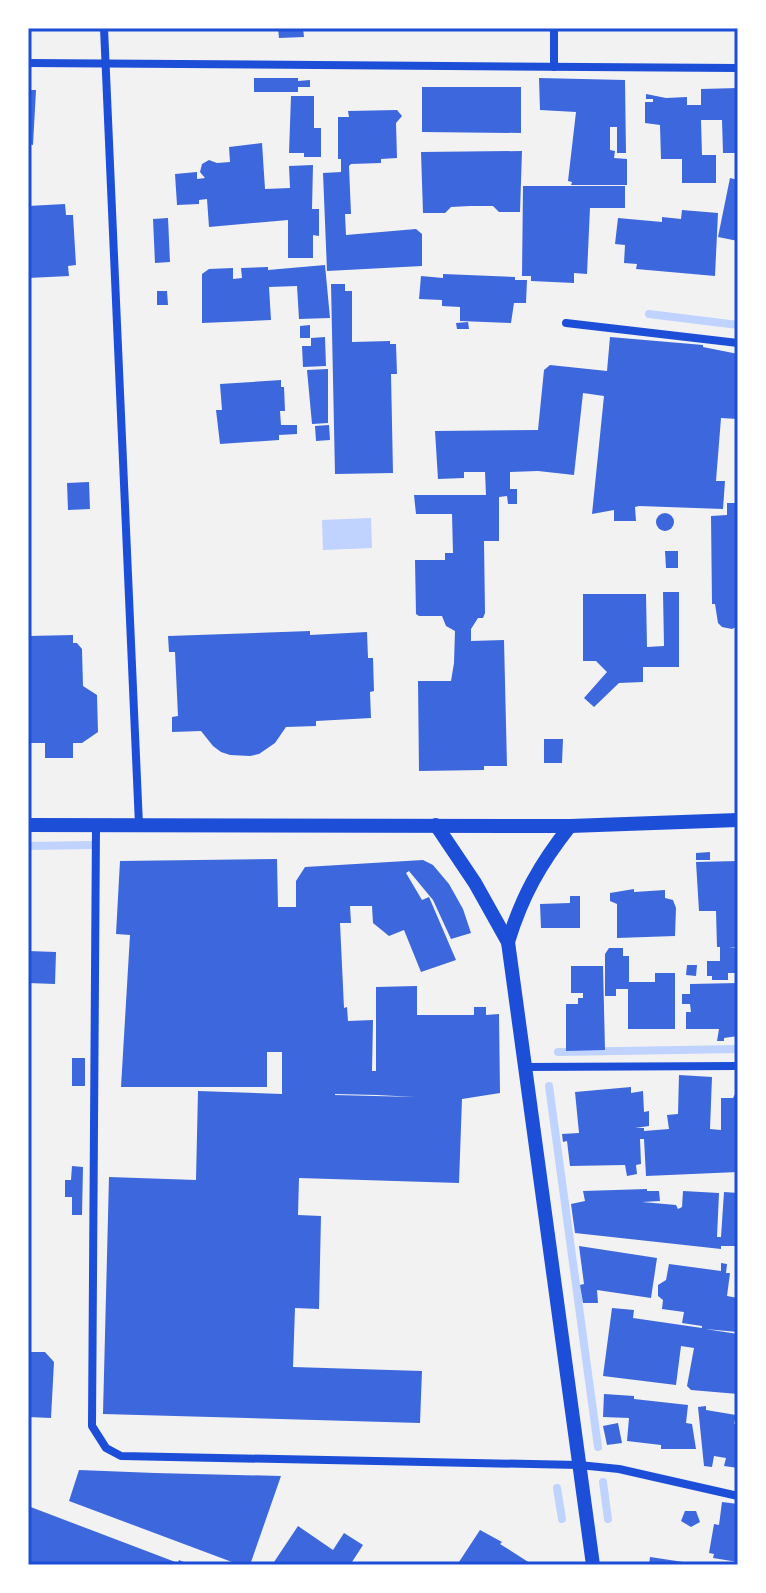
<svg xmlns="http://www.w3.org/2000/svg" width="766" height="1593" font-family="'Archivo Narrow',sans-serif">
<rect width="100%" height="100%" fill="#f2f2f2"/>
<path fill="#bfd3fe" d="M371,518l1,30 -49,2 -1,-30z"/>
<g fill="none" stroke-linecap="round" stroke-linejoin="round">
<g stroke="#bfd3fe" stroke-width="8">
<path d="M649,314l89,11"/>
<path d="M28,846l65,-1"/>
<path d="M558,1052l180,-3"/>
<path d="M549,1086l49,361"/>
<path d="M603,1482l5,37"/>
<path d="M557,1488l5,31"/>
</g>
</g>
<g fill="#3d67dc" fill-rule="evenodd">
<path d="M278,28h25l1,9 -25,1z"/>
<path d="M254,78h44v3l12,-1v7h-12v5h-44z"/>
<path d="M539,78l86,2 1,73h-9v-26h-7v23l5,1 -1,7 13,1v26h-56l1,-3 -4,-1 8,-69 -36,-2z"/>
<path d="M422,87h99v46l-99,-1z"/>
<path d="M738,88v65h-15l-1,-33h-21l1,35h14v28h-34v-24h-21l-1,-34 -15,-2v-21h8v-3h-7v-5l20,4 21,-1v8h14v-16z"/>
<path d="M28,90h8l-3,55 -5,-1z"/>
<path d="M291,96h23v32h7v29h-17v-4h-15z"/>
<path d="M397,110l5,6 -6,7 1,35 -16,1v4l-30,1 -2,2 2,48h-6l1,21 70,-6 6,5v32l-95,5 -4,-98 18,-1v-13h-3v-42h11l-1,-6z"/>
<path d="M262,143l3,46 25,-1 -1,-22 24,-1 -1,44h7v27l-6,-1v23h-25v-38l-79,7 -2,-28 -8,1v4l-22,1 -2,-31 22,-2v7l8,-1 -5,-6 2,-8 7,-4 8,3 13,-1 -1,-15z"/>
<path d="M522,151l-2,61h-21l-6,-6h-23l-19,1 -6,6h-22l-2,-61z"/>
<path d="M730,178l8,2v61l-20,-4z"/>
<path d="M523,186h102v22h-35l-3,66 -13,-1v10l-43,-2v-5h-9z"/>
<path d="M65,204l1,11h7l3,50 -8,1 1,10 -41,2v-72z"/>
<path d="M682,210l36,3 -3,63 -79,-7 1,-5 -13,-1 1,-18 -10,-1 3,-26 44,4v-5l19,2z"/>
<path d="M168,218l2,44 -15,1 -2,-44z"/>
<path d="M325,265l5,53 -31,1 -2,-33 -28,1 2,33 -69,3v-49l7,-5 24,-1v11l9,-1 -1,-10 27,-1v3z"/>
<path d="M443,274l72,3v3h12l-1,23h-12l-3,20 -51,-2v-14l-18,-1v-6l-23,-1 2,-23 22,2z"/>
<path d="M331,284h14v7h7v51l38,-1v3h6l1,30h-6l2,99 -58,1z"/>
<path d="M157,291h10l1,14h-11z"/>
<path d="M468,322l1,7h-12l-1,-6z"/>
<path d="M310,325v13h-10v-12z"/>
<path d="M325,337l1,29 -23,1 -1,-21h9v-8z"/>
<path d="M610,337l93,8v2l35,7v65l-17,-1 -5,63h9l-2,28 -84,-3 -4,1 1,14h-22v-11l-22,4 12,-118 -21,-3 -9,82 -36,-4 -28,1v17h7v15h-9l-1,-8 -8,1v44h-15l1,72 -2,5h-5l-7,11v12l33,-1 3,126h-23v4l-65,1 -1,-90h33l3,-18 1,-32 -9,-5 -4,-10h-23l-3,-2 -1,-54h30v-7h8l-1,-39h-36l-2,-19h72l-1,-23h-21v6l-26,1 -3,-48 103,-1 6,-60 6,-5 57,6z"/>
<path d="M328,369v54l-16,1 -5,-54z"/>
<path d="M281,380v7h3l1,24h-5l1,14h16v9l-18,1v5l-59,4 -4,-34h6l-2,-26z"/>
<path d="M329,425l1,15 -14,1 -1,-15z"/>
<path d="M89,482l1,27 -22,1 -1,-27z"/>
<path d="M727,503h11v123l-6,3 -10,-2 -4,-4 -3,-19h-3l-1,-88 16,-1z"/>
<circle cx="665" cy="522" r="9"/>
<path d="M665,551h13v17h-12z"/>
<path d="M663,592h16v75h-36v15l-24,1 -25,24 -10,-9 23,-26 -11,-11h-13v-67h63l1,53 17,-1z"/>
<path d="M310,631v4l57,-3 1,26h5l1,33 -4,1 1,26 -55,3v5l-30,1 -11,16 -16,11 -9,2 -20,-1 -9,-3 -8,-6 -12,-15 -29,1v-15l6,-1 -3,-64h-6l-1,-16z"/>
<path d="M73,635v8h4l5,6 1,37 14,9 1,37 -16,11h-9v15h-28v-15h-17v-107z"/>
<path d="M544,739h19l-1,24h-18z"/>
<path d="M710,852v8h-14v-7z"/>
<path d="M277,859l1,48h18v-26l9,-14 118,-7 10,5 16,19 14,25 8,24 -20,6 -18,-39 -24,-29 -3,2 16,27 7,-3 27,63 -35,12 -17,-42 -15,6 -16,-13 -1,-17h-22l1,17h-11l4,85 3,-1 1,14 25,-1 -1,51h4v-84l41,-1v29h57v-8h12v8l13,-1 1,79 -38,6 -3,84 -160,-5 -1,37 23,1 -2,93 -24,-1 -2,59 129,4 -2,52 -317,-9 6,-237 87,3 2,-89 84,3v-42h-15v35h-146l9,-152 -14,-1 4,-73zM335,1094l42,1 38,2 -80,-2z"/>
<path d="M738,861v86h-9l9,1v28h-3v-3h-7v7h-16v-4h-5v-15h13v-14h-3l-1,-36h-17l-3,-49z"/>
<path d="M634,889v3l31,-2v8l8,2 3,8 -1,28 -58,2v-34l-7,-3v-8z"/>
<path d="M570,896h10v32h-39l-1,-24 30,-1z"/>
<path d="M609,948h14v8h6v26h26v-9h20v56h-47v-40h-12v7h-11v-42z"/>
<path d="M28,951l28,1 -1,32 -27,-1z"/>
<path d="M687,965h10l-1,11 -10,-1z"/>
<path d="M571,966h32l2,84 -39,1v-47h12v-6h5v-5h-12z"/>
<path d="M738,983v53l-14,2v3h-7l2,-12h-33v-17h5l-1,-8h-8v-10h8v-10z"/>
<rect x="72" y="1058" width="13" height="28"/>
<path d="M679,1075l33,2 -2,52 11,1v-32h12l5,-10v84l-92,4 -2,-37h-4l1,25 -5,1 1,9 -10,2 -2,-11 -55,1 -3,-25 -4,1 -1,-8 17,-1 -4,-41 56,-5v6l12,-2 1,21 5,-1v15l-14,2h9v3l25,-2 -2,-14 11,-1z"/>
<path d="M72,1166l11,1 -1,48h-10v-18h-7v-17h6z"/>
<path d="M647,1189v2h12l1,10 -18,1 34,3 2,4 4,-2 1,-16 36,2 -2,44h4l3,-45 14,1v53h-17v3l-146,-16 -4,-29 14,-3 -2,-10z"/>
<path d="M579,1246l78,12 -6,40 -54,-8 1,13h-15l-3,-18 4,-1z"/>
<path d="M721,1263l6,1 -1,9h4l-3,23 11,2v34l-33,-3 33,5v60l-47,-4 -4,-4 7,-38 -13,-2 -5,39 -73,-9 9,-68 22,2 -1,8 69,10v-2l-20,-3 2,-11 -22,-3 1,-9 -5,-4v-11l8,-5 3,-16 52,7z"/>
<path d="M28,1352h17l9,10 -3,56 -23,-1z"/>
<path d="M604,1394l30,2v3l54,6 -2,18 6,1 4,25h-35v-4l-34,-4 2,-23 -26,-1z"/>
<path d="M706,1406v4l30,5 -2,9h4v44l-14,-2 2,-8 -12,-2 -2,11 -8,-1 -6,-59z"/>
<path d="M618,1423l4,20 -15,2 -4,-19z"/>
<path d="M79,1470l76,3 126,3 -31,89h-10l-171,-64z"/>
<path d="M722,1502l16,2v58l-25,-4 1,-4 -5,-1 5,-29 5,1z"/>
<path d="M28,1506l150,57 1,-3 12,5h-163z"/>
<path d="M685,1511h11l4,11 -9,5 -10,-6z"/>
<path d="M298,1526l35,24 11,-17 19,12 -11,17 4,3h-84z"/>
<path d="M480,1530l22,12 -2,2 33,21h-76z"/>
<path d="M650,1557l40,6 -1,2h-40z"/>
</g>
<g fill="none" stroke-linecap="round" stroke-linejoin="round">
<g stroke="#1d4ed8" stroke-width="8">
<path d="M104,28l35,797"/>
<path d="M554,28v39"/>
<path d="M28,63l710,5"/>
<path d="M566,323l172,20"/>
<path d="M96,825l-4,601 14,22 15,8 458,9 40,4 119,27"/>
<path d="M525,1067l213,-1"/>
</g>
<g stroke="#1d4ed8" stroke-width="14">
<path d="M28,825l542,1 168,-6"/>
<path d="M436,825l39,58 33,59 85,623"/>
<path d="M508,942c14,-46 32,-78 62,-116"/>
</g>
</g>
<rect width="766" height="1593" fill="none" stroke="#ffffff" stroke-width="60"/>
<rect x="30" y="30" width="706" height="1533" fill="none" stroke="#1d4ed8" stroke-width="3"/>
</svg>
